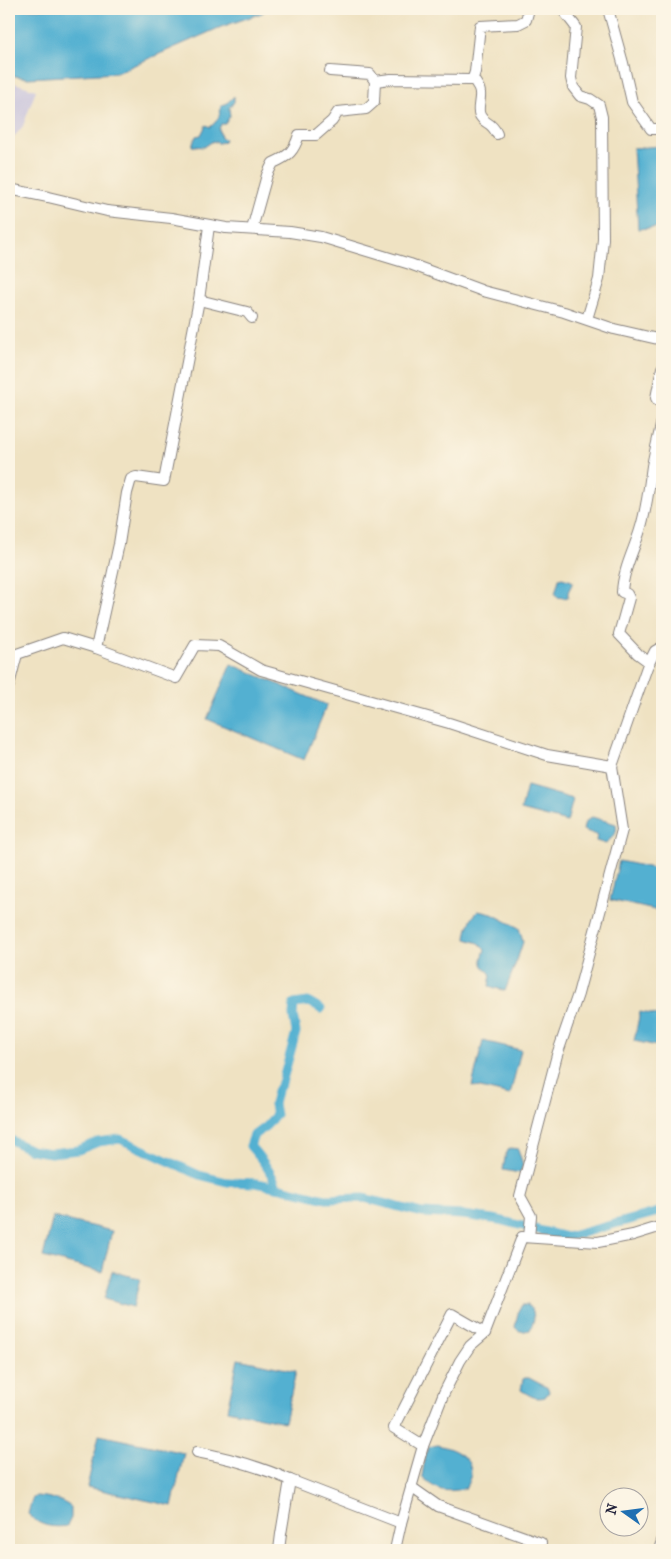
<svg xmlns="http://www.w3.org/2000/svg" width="671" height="1559" font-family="'IM FELL French Canon',serif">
<rect width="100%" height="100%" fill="#fcf5e5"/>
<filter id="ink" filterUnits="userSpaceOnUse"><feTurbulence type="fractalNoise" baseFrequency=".02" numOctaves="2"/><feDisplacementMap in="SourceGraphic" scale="10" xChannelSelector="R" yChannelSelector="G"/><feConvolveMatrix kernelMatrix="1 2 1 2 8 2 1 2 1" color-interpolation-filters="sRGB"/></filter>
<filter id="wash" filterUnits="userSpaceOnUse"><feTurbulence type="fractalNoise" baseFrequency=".0096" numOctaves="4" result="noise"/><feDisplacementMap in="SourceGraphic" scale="20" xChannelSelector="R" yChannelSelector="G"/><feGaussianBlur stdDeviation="1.12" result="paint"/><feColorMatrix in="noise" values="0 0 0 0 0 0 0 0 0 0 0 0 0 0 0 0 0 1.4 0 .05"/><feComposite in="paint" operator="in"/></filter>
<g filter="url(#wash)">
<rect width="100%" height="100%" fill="#efe2c2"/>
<path fill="#c4c0db" d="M9,81l27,9 -13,36 -9,11 -5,18z"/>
<g fill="#52b0d1" stroke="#3a6986">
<path d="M9,9h258l-5,4 -41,14 -105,46 -88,5 -19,-3z"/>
<path d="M234,96v6l-5,6 1,8 -5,8h-4l-2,5 2,9 4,1 -1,3 -6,1 -5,-2 -9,6 -12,-1 4,-10 5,-1 5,-10 4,2c8,-6 10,-11 11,-21l6,-3z"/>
<path d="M662,146v81l-24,2 -5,-81z"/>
<path d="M562,578l10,3v3l-4,8v5l-4,1 -7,-1 -2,-3 4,-15z"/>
<path d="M231,664l96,41 -23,55 -97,-41z"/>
<path d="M527,786l46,13 -6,23 -46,-12z"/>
<path d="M592,817l24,7c2,13 -4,11 -10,20l-10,-3 1,-6 -14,-5 2,-8z"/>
<path d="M619,861l43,9v27l-3,14 -49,-11z"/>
<path d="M478,911l14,3 27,14 4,14 -6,18 -12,31 -16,-5 2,-11c-2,-4 -6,-6 -8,-9 -3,-5 1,-12 2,-17l-6,-6 -13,-4c1,-11 4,-20 12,-28z"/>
<path d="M640,1012l22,4v31l-28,-6z"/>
<path d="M483,1041l38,9 -11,45 -38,-9z"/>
<path d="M511,1148l7,1 5,16 -3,8 -17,-3 3,-18z"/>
<path d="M53,1217l59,14 -10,41 -59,-15z"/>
<path d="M112,1271l28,8 -7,28 -29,-8z"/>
<path d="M522,1305h6c8,9 7,14 2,25 -6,1 -11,3 -15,-3l4,-18z"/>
<path d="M238,1359l58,12 -11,51 -58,-12z"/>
<path d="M525,1378h4l19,10 1,4 -4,5c-10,3 -16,-2 -24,-7l2,-11z"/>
<path d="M99,1435l85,18 -12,53 -85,-19z"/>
<path d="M437,1445c14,3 34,10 34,28 0,4 -4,11 -5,15 -19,5 -31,4 -44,-12l4,-22 3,-7z"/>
<path d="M36,1496c13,1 24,3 35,11v11l-4,8c-15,2 -28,0 -39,-12l4,-15z"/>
</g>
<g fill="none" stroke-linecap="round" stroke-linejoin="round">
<g stroke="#52b0d1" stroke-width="9">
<path d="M9,1139l22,11 20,3 27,-3 20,-8 22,-3 79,36 28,7 29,1 21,4 49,12 38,-1 58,15 41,2 36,5 68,17 95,-26"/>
<path d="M277,1187c-5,-14 -17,-30 -27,-41l4,-11 12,-9 10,-11 -2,-11 3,-13 5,-8 14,-51 -3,-17 1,-11 15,-2 12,7"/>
</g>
</g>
</g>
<g filter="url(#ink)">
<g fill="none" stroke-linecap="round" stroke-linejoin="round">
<defs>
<g id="minor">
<path d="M562,9l14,18 -5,51 2,9 7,9 10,3 9,6 3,12 1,122 -4,40 -12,40"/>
<path d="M608,9l15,54 9,39 19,27h11"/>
<path d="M473,78c2,5 7,9 7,15 1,7 -4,18 1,24 5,8 10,4 16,17"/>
<path d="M375,81l16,-2 79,1 3,-2 2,-6 5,-46 38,-2 8,-4 3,-11"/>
<path d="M9,189l39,8 59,14 64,7 55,10 64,4 31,5 89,27 73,27 81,21 50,17 48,11"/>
<path d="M252,229l15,-54 6,-12c16,-7 21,-12 26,-28h17l16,-14 6,-9 28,-3 8,-7 1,-21 -5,-7 -40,-3"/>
<path d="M199,300l48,12 5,6"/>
<path d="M662,368l-6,30 2,3 4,2"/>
<path d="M96,648l80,30 19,-33 24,1 42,24 188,53 98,32 65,11 35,-99 8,-16 7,-4"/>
<path d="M649,662l-11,-8 -19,-20 10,-36 -2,-4 -5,-2c1,-22 12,-42 18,-62 7,-22 9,-43 12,-64 3,-16 7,-31 10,-45"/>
<path d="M9,685l8,-31 46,-16 33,10 23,-104 8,-51 4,-14 5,-2 28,4 35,-181 10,-74"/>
<path d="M529,1237l2,-21 -11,-20 37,-141 21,-61 44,-164 -10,-64"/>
<path d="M423,1446l20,-51 17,-34 10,-15 15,-13"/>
<path d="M197,1452c32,6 64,15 93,28l-9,54 -2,16"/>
<path d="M290,1480l111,43 22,-77 -29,-18 58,-114 33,19 37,-96 76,5 35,-7 29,-9"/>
<path d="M411,1487l27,19 103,37"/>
<path d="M395,1550l6,-27"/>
<path d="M659,1550l3,-9"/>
</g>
</defs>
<use href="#minor" stroke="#88827e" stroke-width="12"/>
<use href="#minor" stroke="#fff" stroke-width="10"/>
</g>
</g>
<rect width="671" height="1559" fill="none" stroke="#fcf5e5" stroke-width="30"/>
<g transform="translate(624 1512) rotate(284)"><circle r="24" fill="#fcf5e5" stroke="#a5a1a1"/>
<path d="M0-4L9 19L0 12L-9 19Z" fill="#1f6fb2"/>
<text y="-8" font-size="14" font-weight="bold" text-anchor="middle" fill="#22223b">N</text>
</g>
</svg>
